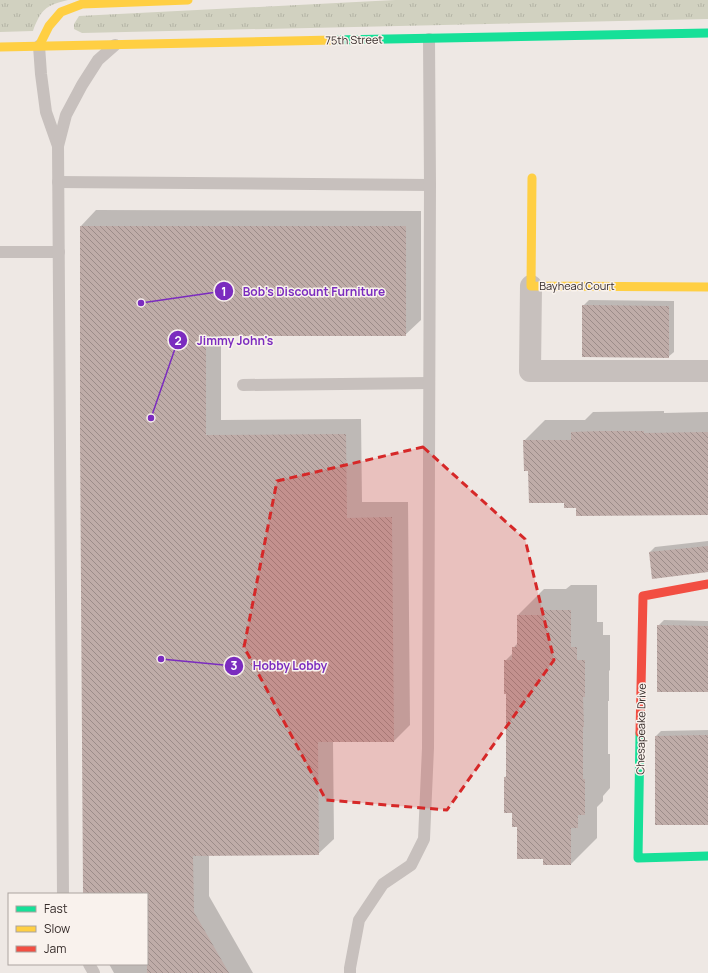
<svg xmlns="http://www.w3.org/2000/svg" width="708" height="973" font-family="Manrope,sans-serif">
<defs>
<pattern id="grass-tufts" width="24" height="20" patternUnits="userSpaceOnUse"><rect width="24" height="20" fill="#d1d1c0"/><path d="M3 7l-1-3M5 7V3M7 7l1-3M15 17l-1-3M17 17v-4M19 17l1-3" fill="none" stroke="#b4b4a5"/></pattern>
<pattern id="building-back-hatch" width="6" height="6" patternUnits="userSpaceOnUse"><rect width="6" height="6" fill="#bfaca8"/><path d="M-1 5l2 2M0 0l6 6M5-1l2 2" fill="none" stroke="#9c8c89"/></pattern>
</defs>
<rect width="100%" height="100%" fill="#eee8e4"/>
<g fill="url(#grass-tufts)">
<path d="M0,0h68c-13,3 -24,6 -30,19 -2,4 -4,8 -5,12l-33,1z"/>
<path d="M395,0h313v19l-626,14 -8,-4v-5l5,-8z"/>
</g>
<g fill="#0003">
<path d="M96,210l325,1v109l-16,15h-184v85l140,-1 1,83h46l2,223 -16,16h-61l1,98 -16,15 -109,1v41l44,77h-139l-5,-9h38v-70h-63l-3,-458v-210z"/>
<path d="M589,300l85,1v51l-6,5 -85,-51z"/>
<path d="M664,411v2l44,-1v102l-131,-7 -12,-5 -36,-32 -5,-29 21,-21h40l8,-8z"/>
<path d="M708,541v30l-58,-19 5,-5z"/>
<path d="M571,585h26v37h6v13h7v35l-1,1v30h-1v53h2v34l-7,8v5l-6,6v31l-26,26 -53,-38 -5,-14 -8,-35 2,-1v-83l-2,-32 8,-8v-5l5,-5v-28l26,-26h22z"/>
<path d="M664,620l44,1v70l-50,-65z"/>
<path d="M708,730v94l-52,-88 5,-5z"/>
</g>
<g fill="url(#building-back-hatch)">
<path d="M80,226h326v110h-200v99l140,-1 1,84 45,-1 2,225h-76l1,113 -126,1 1,56 35,61h-82v-79h-64l-3,-458z"/>
<path d="M582,305l87,1v52l-87,-1z"/>
<path d="M602,431h42v2l64,-1v83l-132,1v-8h-12v-5h-35l-1,-32h-4l-1,-31h48v-8z"/>
<path d="M708,546v26l-56,7 -3,-27z"/>
<path d="M544,610h27v37h6v13h8v37h-2l1,30h-1v52h2v36h-7v13h-7v37h-28v-6h-26v-32h-5v-14h-8v-36h2v-83h-2v-34h8v-13h5v-32h27z"/>
<path d="M657,625l51,1v66h-51z"/>
<path d="M708,735v90h-53v-89z"/>
</g>
<g fill="none" stroke-linecap="round" stroke-linejoin="round">
<g stroke="#c7c0bd" stroke-width="12">
<path d="M39,46l2,28 5,38 12,34"/>
<path d="M58,182l372,3"/>
<path d="M0,252h59"/>
<path d="M243,385l186,-2"/>
<path d="M63,894l-5,-748 8,-31 16,-30 16,-25 17,-15"/>
<path d="M89,964l5,9"/>
<path d="M350,973v-5l9,-48 24,-36 28,-19 13,-26 4,-91 2,-563 -1,-146"/>
</g>
<path stroke="#c7c0bd" stroke-width="22" d="M531,286l-1,85h178"/>
<g stroke="#16e098" stroke-width="9">
<path d="M334,40l374,-7"/>
<path d="M640,733l-2,125 70,-2"/>
</g>
<g stroke="#ffcf43" stroke-width="9">
<path d="M39,46l10,-20 12,-14 21,-8 106,-4"/>
<path d="M0,47l334,-7"/>
<path d="M532,178l-1,108 177,1"/>
</g>
<path stroke="#f24e42" stroke-width="9" d="M640,733l3,-137 65,-12"/>
</g>
<path fill="#d62828" fill-opacity="0.2" stroke="#d62828" stroke-width="3" stroke-dasharray="8 5" stroke-linejoin="round" d="M423,447l102,92 29,121 -107,150 -121,-10 -82,-153 33,-166z"/>
<g text-anchor="middle" stroke-width="3" stroke-linejoin="round" paint-order="stroke">
<g font-size="11" fill="#372d2b" stroke="#f9f2ed">
<text transform="translate(354 40) rotate(-1)" y="4">75th Street</text>
<text x="577" y="290">Bayhead Court</text>
<text transform="translate(641 729) rotate(-89)" y="4">Chesapeake Drive</text>
</g>
</g>
<path fill="none" stroke="#7b2cbf" stroke-width="1.5" d="M141 303L224 291M151 418L178 340M161 659L234 666"/>
<g fill="#7b2cbf" stroke="#f9f2ed" stroke-width="1.5">
<circle cx="141" cy="303" r="4"/>
<circle cx="151" cy="418" r="4"/>
<circle cx="161" cy="659" r="4"/>
<circle cx="224" cy="291" r="10"/>
<circle cx="178" cy="340" r="10"/>
<circle cx="234" cy="666" r="10"/>
</g>
<g font-size="12" text-anchor="middle" font-weight="bold" fill="#fff">
<text x="224" y="296">1</text>
<text x="178" y="345">2</text>
<text x="234" y="670">3</text>
</g>
<g font-size="12" text-anchor="middle" font-weight="bold" fill="#7b2cbf" stroke="#f9f2ed" stroke-width="3" stroke-linejoin="round" paint-order="stroke">
<text x="314" y="296">Bob's Discount Furniture</text>
<text x="235" y="345">Jimmy John's</text>
<text x="290" y="670">Hobby Lobby</text>
</g>
<rect x="8" y="893" width="140" height="72" fill="#f9f2ed" stroke="#aba39f"/>
<rect x="16" y="906" width="20" height="6" fill="#16e098" stroke="#aba39f"/>
<text x="44" y="913" font-size="12" fill="#372d2b">Fast</text>
<rect x="16" y="926" width="20" height="6" fill="#ffcf43" stroke="#aba39f"/>
<text x="44" y="933" font-size="12" fill="#372d2b">Slow</text>
<rect x="16" y="946" width="20" height="6" fill="#f24e42" stroke="#aba39f"/>
<text x="44" y="953" font-size="12" fill="#372d2b">Jam</text>
</svg>
